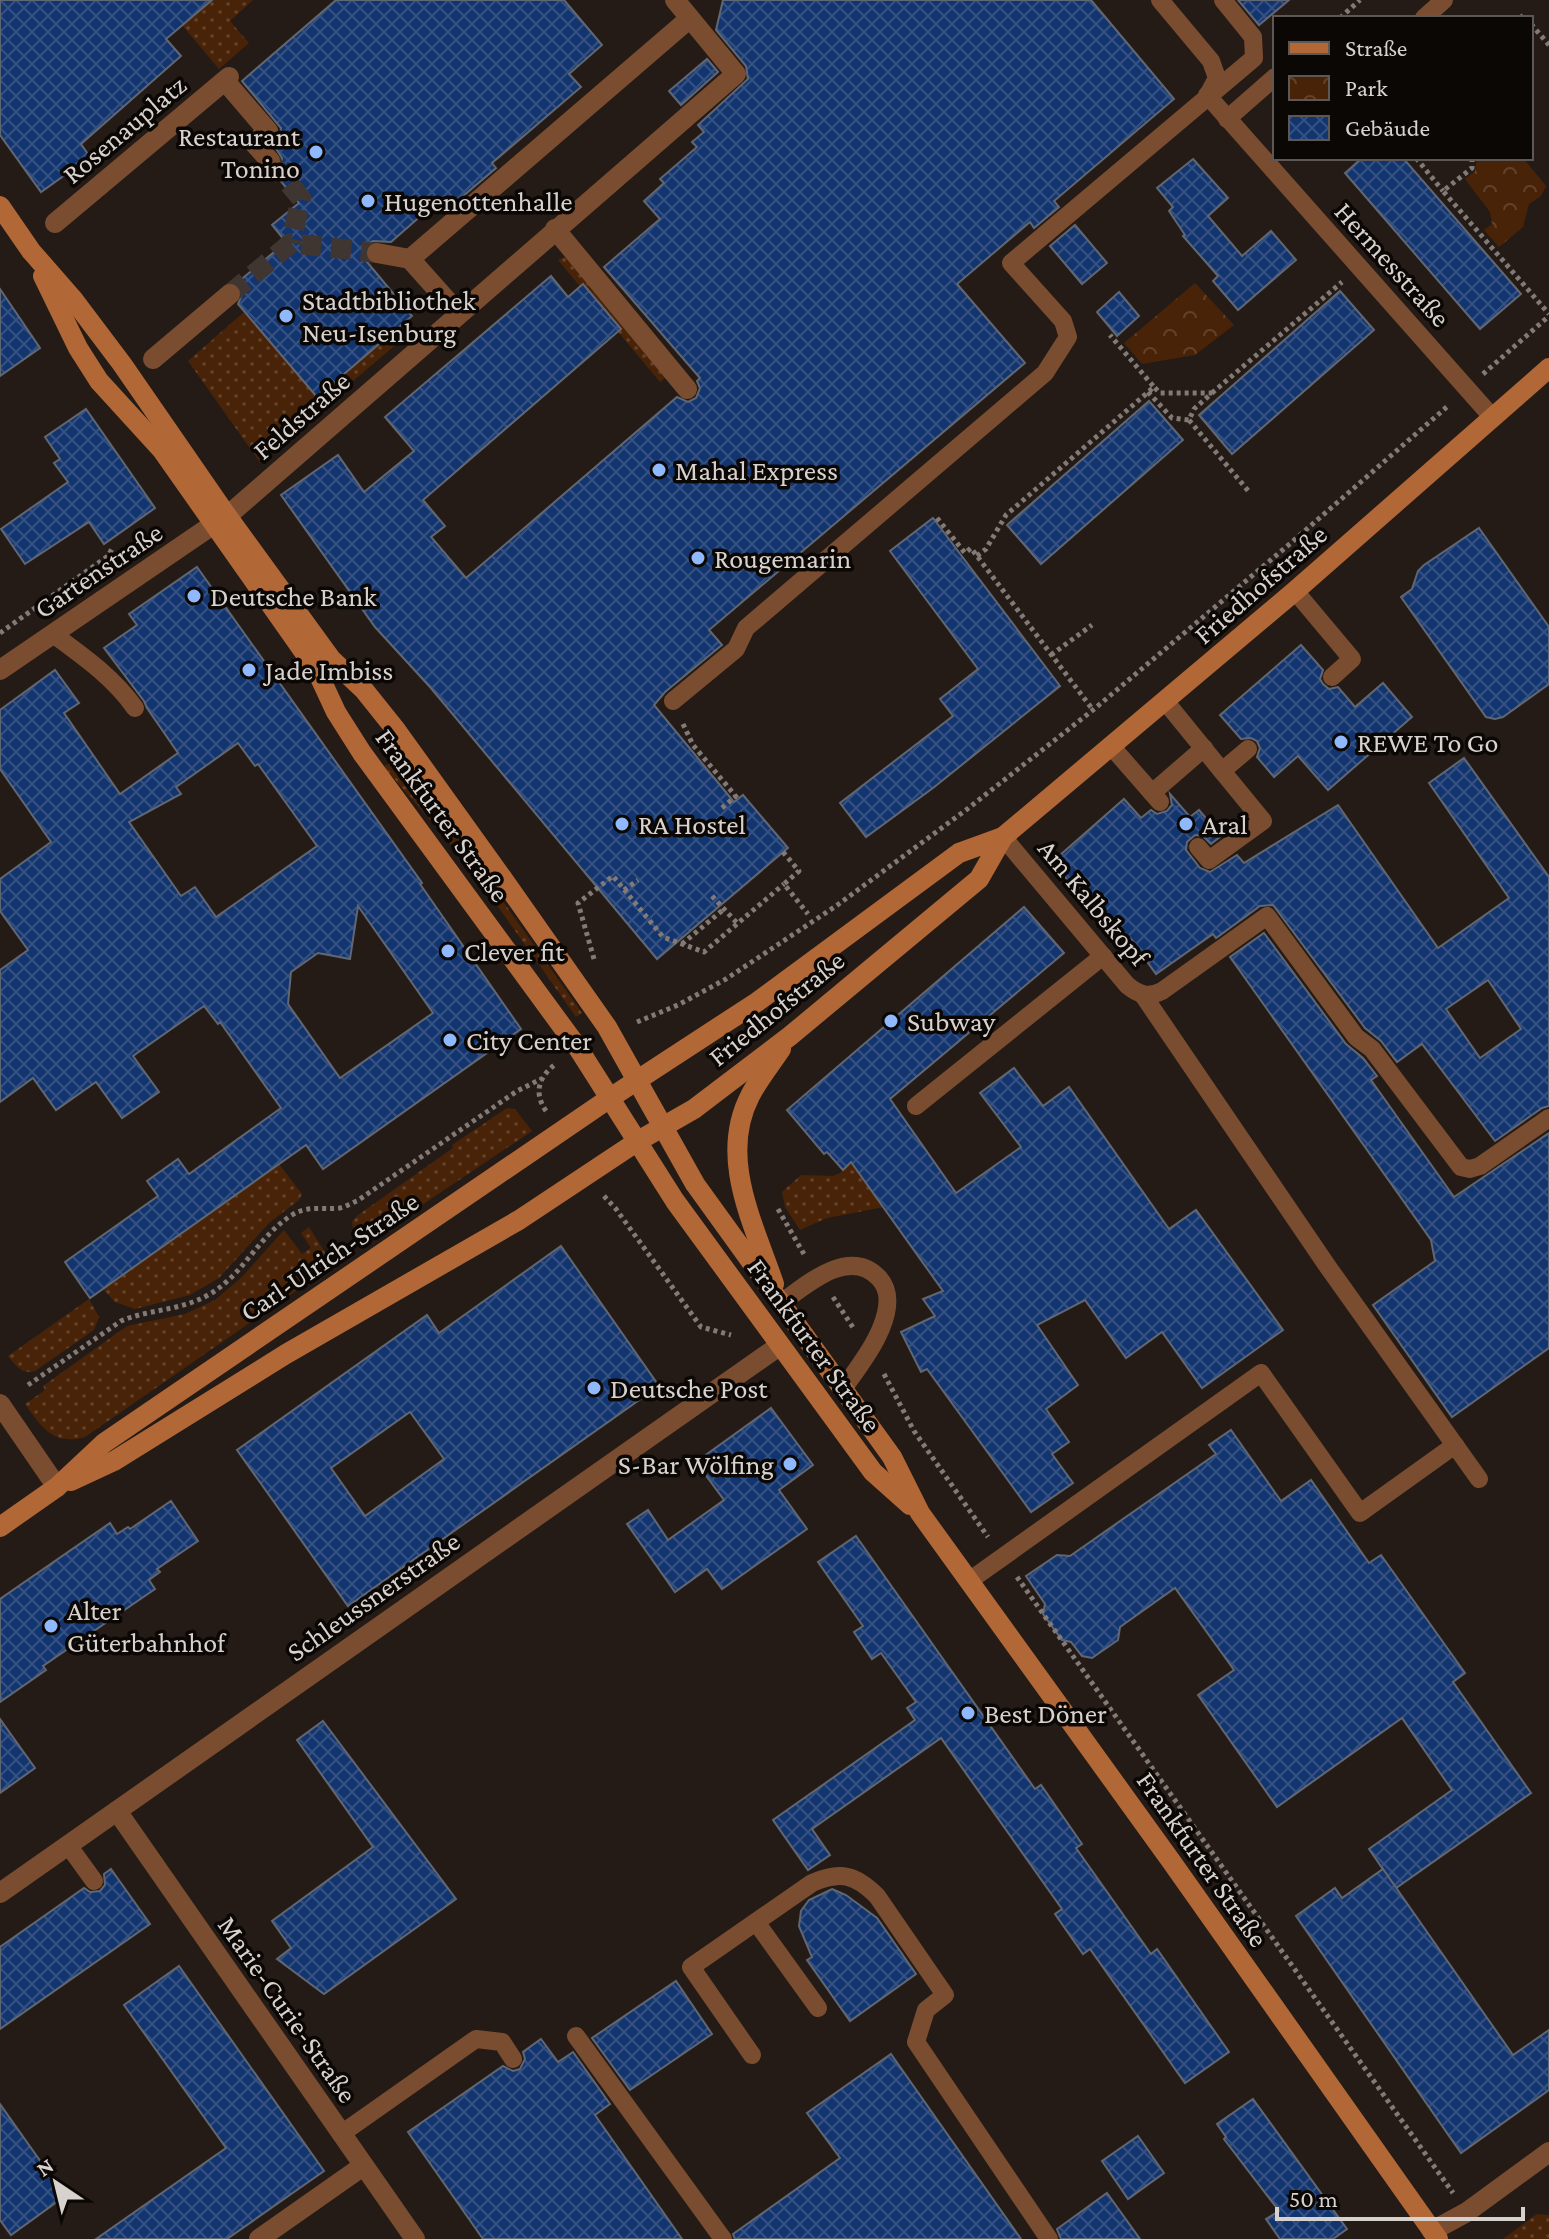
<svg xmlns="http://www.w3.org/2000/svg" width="1549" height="2239" font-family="'Crimson Pro',serif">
<defs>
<pattern id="grass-dots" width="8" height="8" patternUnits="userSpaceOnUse" patternTransform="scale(2)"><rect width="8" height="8" fill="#492308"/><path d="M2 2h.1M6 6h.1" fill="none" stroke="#62422b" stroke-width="1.8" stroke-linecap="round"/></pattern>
<pattern id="park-crowns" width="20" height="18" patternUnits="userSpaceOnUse" patternTransform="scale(2)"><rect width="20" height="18" fill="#492308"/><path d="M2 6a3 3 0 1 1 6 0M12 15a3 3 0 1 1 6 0" fill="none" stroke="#62422b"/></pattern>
<pattern id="building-cross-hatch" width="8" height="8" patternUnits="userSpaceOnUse" patternTransform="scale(2)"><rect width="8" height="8" fill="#13356f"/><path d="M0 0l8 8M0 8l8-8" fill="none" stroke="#355182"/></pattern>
</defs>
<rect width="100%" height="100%" fill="#241b16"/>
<g fill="url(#grass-dots)">
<path d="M212,0h41l-23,21 19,22 -30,26 -37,-44z"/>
<path d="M567,256l102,119 -9,7 -102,-122z"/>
<path d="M244,312l74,85 88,-76 7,9 -154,131 -71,-100z"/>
<path d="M400,756l182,257 -6,4 -108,-153 -84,-97z"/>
<path d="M507,1108l8,1 17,22 -150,101 -19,4 -10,-7 -1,-7 6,-7 95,-67 -1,-3z"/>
<path d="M857,1157l27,50 -57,11 -27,12 -15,-23 -3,-15 19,-17 32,1 7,-3z"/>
<path d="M279,1164l23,30 -3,6 -30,23 -50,55 -29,17 -55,14 -20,-7 -12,-13z"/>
<path d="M309,1227l17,27v16l-241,167c-31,9 -44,-10 -60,-33l20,-14 -2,-4 84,-60 58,-12 30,-14 27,-23 42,-47 18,24 9,-6 -10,-15z"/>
<path d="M89,1299l10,18 -5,13 -59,41c-13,4 -19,-5 -27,-15z"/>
<path d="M1537,2214l12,1v24h-46z"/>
</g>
<g fill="url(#park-crowns)">
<path d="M1477,158h46l23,28 -5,10 -12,8 -6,23 -24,20 -15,-17 8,-6 -2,-12 -25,-33 10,-8z"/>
<path d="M1195,283l39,42 -39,30 -53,9 -18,-21z"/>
</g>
<g fill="url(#building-cross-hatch)" stroke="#616772" stroke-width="2" fill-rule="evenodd">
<path d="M0,0h212l-46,39 15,17 -100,88 9,13 -49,35 -41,-57z"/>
<path d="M336,0h228l38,45 -33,29 12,13 -89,76 4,5 -47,40 -17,-2 -41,36 -18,-1 -6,4 -3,6 3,11 45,54 -95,81 -79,-93 5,-12 -6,-9 49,-41 -14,-17 27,-22 -25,-30 8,-9v-6l-9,-14 7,-8 1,-8 -39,-47z"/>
<path d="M723,0h368l83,99 -120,102 5,6 -25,21 -4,-6 -73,62 68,79 -316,267 13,15 -57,47 -11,13 80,97 9,-7 45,53 -131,111 -227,-272 -55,-60 -94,-132 57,-40 26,37 50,-41 -29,-34 166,-141 17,21 15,-13 38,45 -198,171 22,26 -14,11 35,41 211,-181 11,5 8,-4 4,-10 -3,-7 3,-3 -96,-111 56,-48 -16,-18 20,-18 -4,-4 37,-32 -5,-5 12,-10 -6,-7 50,-46 -2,-13 -30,-36z"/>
<path d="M1238,0h51l-30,25z"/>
<path d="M707,59l11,13 -37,33 -12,-14z"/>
<path d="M1362,158h41l118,136 -41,35 -135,-156z"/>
<path d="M1193,159l35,39 -20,18 34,40 29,-25 25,29 -58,50 -25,-29 5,-5 -35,-40 2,-1 -16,-24 4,-4 -16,-19z"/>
<path d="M1075,225l32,38 -25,21 -32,-38z"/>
<path d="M0,289l40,59 -40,28z"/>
<path d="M1340,291l34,39 -142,124 -33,-39z"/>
<path d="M1119,292l20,24 -22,20 -20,-24z"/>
<path d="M1149,401l34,39 -142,124 -34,-39z"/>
<path d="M86,409l69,99 -51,36 -15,-22 -64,42 -24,-35 67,-47 -14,-19 6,-4 -15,-22z"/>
<path d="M933,518l127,168 -127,102 -67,49 -26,-34 113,-87 -13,-17 38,-30 -88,-118z"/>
<path d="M1479,528l70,99v57l-46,33 -8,2 -9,-2 -85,-120 11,-8 6,-18 6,-6z"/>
<path d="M197,567l225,316 -2,1 101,145 -198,140 -17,-24 -216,153 -25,-36 93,-66 -11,-15 31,-22 11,15 92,-66 -61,-86 -2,2 -14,-18 -71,50 26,36 -37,26 -26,-36 -40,28 -23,-32 -33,24v-132l28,-20 -28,-39v-32l51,-37 -51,-73v-59l55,-40 24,33 -15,10 56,81 58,-41 -31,-45 -3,-7 -40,-53 33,-23 -8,-11zM238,743l17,23 3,-2 59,82 -101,71 -21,-30 -14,9 -52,-74 52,-28 -5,-7zM358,906l75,107 -93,65 -52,-74 3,-32 27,-19 32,6z"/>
<path d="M1301,645l22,25 -3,9 3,5 6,5 9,-2 17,20 28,-24 29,34 -84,73 -30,-34 -24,21 -17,-20 3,-9 -3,-7 -6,-3 -10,1 -21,-24z"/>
<path d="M1464,758l85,119v229l-7,2 -47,33 -73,-97 -25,18 -16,-21 -16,-13 -92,-123 -13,1 -44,32 -3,-4 -57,40 -26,-36 -7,5 -71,-81 72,-63 17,19 10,-8 6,4 10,-3 5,-6 -2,-11 20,23 9,-7 22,26 -10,8 -8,-8 -8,-1 -8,7 -1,8 14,18 10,4 27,-17 7,8 94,-58 100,143 71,-50 -80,-115zM1488,980l33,49 -41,29 -34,-49z"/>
<path d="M1024,907l40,46 -174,146 66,94 65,-46 -41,-54 34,-25 29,38 26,-19 100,142 27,-19 87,120 -81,58 -40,-56 -36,26 -41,-58 -48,25 41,60 -32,24 23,33 -17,12 21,29 -42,29 -104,-143 -6,3 -20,-40 34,-16 -12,-17 20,-8 -92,-129 -8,8 -16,-18 -3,2 -37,-44z"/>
<path d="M1264,933l82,111 17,14 14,18 -6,4 83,117 95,-64v215l-97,69 -79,-112 62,-44 -4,-21 -201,-283z"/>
<path d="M561,1246l98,140 -311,220 -111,-156 190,-135 12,18zM410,1412l34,47 -79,57 -34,-48z"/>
<path d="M771,1408l42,57 -34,25 28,39 -85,60 -15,-20 -32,23 -48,-68 21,-14 20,30 56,-40 -28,-38z"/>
<path d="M1231,1430l50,71 30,-21 58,83 12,-8 84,118 -12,9 78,111 -135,95 -27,-39 83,-59 -50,-72 -125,89 -79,-112 36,-25 -59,-82 -55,39 -2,13 -26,18 -10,-2 -11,-14 -9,-2 -19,-26 2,-10 -19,-28 31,-21 13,1 146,-102 -7,-9z"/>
<path d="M171,1501l27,40 -41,28 3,3 -11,8 6,9 -112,77 3,4 -46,32v-103l110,-76 7,11 11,-7 2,2z"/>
<path d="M856,1536l179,253 6,-4 41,59 -6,4 75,106 6,-5 72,103 -44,31 -95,-134 -7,5 -28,-40 7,-5 -121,-171 -129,91 18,26 -22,15 -35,-50 142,-100 -8,-12 9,-6 -35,-49 -9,6 -18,-27 9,-6 -45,-64z"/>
<path d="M0,1719l35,49 -35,25z"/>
<path d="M323,1721l133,178 -132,95 -47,-35 14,-11 -19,-27 101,-74 -76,-107z"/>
<path d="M111,1869l39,55 -150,105v-82l84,-59 6,4 10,-1 5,-6 -1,-11z"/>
<path d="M1383,1869l130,186 36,-25v60l-88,63 -165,-237 39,-28 7,10z"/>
<path d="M832,1889l14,6 31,23 39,56 -66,47 -43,-61 5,-3 -13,-31 2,-15 8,-11z"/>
<path d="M179,1966l145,205 -97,68h-131l130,-91 -102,-143z"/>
<path d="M676,1981l36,53 -82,56 -38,-52z"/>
<path d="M541,2039l17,23 15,-10 37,52 -15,11 87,124h-199l-75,-107 95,-66 10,5 7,-2 5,-10 -2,-7z"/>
<path d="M891,2054l130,185h-286l-2,-5 107,-76 -33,-45z"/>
<path d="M1253,2099l94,130 -14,10h-53l-14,-20 13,-8 -55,-72 2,-2 -9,-13z"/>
<path d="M0,2104l65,92 -54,39 -11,-15z"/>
<path d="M1138,2136l26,37 -36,26 -26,-38z"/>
<path d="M1107,2193l33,46h-79l-4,-10z"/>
</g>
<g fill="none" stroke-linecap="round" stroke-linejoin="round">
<g stroke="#3f3632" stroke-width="20" stroke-dasharray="20 10" stroke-linecap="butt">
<path d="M270,161l31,37 -10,45"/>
<path d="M230,294l61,-51 86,10"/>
</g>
<g stroke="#827a76" stroke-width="5" stroke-dasharray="4 4" stroke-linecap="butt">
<path d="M1340,18l20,-18"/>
<path d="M1520,18l4,-3 2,3"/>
<path d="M1531,24l18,21"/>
<path d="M1416,158l27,33"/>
<path d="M1472,158v10l-29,23 106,123"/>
<path d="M1483,374l66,-58"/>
<path d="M1148,392l24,26 17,2 5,-11 18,-16h-52l-6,-6"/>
<path d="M1212,393l130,-111"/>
<path d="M1189,420l61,73"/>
<path d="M937,518l28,35 6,-5 122,162"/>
<path d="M977,556l9,-7 20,-34 148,-128 -44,-52"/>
<path d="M0,633l108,-77 5,-9"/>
<path d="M1051,655l41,-30"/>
<path d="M683,724l10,21 45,54"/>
<path d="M722,808l14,-12"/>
<path d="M783,852l16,19 -15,13 24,30"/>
<path d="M624,890l14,-10"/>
<path d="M712,896l25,27"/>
<path d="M682,944l42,-35"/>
<path d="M594,959l-16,-56 35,-27 50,61 41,15 80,-68"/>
<path d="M637,1022l41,-17 48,-26 110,-73 130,-96 127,-100 199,-168 157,-137"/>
<path d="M546,1111c-13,-19 -7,-35 11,-48"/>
<path d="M604,1196l12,13 85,118 30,8"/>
<path d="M778,1209l27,47"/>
<path d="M833,1297l21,32"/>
<path d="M884,1374l30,57 74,106"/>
<path d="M28,1385l93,-64c28,-12 59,-10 87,-26 35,-19 50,-59 84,-80 16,-10 30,-5 48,-7 5,-1 11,-5 17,-7l160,-110 24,-12"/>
<path d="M1017,1577l436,616"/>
</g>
<g stroke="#7b4d30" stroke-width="18">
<path d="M1160,0l51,61 6,17 -8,15"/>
<path d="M1424,18l20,-18"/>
<path d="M1207,95l286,323"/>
<path d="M1227,119l48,-42"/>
<path d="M1295,591l57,68 -20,18"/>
<path d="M53,634c30,22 60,43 82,74"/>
<path d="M673,701l63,-52 10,-21 299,-255 23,-36 -5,-16 -52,-58 243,-205 -1,-21 -30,-37"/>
<path d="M1165,701l57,70 26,-22"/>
<path d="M1111,746l49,56"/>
<path d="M1152,793l52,-45"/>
<path d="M1003,837l124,148c12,10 21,13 35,6l105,-75 89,121 16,12 89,118 9,2 10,-3 69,-48"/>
<path d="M1198,847l11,13 54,-39 -41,-50"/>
<path d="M1143,995l185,272 151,212"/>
<path d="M916,1106l187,-150"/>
<path d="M780,1304c26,-19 69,-58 99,-26 9,10 10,21 7,35 -6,27 -27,53 -43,76"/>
<path d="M969,1581l292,-208 99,140 95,-68"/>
<path d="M68,1845l26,36"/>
<path d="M756,1922l62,86"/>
<path d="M576,2036l147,203"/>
<path d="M752,2055l-61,-88 121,-84c28,-12 43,-9 65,13l68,99 -19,15 -10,32 133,197"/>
<path d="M341,2134l135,-95 26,3 11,17"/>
</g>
<g stroke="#7b4d30" stroke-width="20">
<path d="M225,81l43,50 -14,12 16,18"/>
<path d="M55,223l174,-146"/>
<path d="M555,229l132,160"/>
<path d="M377,253l33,6 49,55"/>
<path d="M410,259l279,-240"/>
<path d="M153,359l77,-65"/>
<path d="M0,670l233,-159 503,-437 -61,-74"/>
<path d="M0,1404l57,83"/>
<path d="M117,1811l298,428"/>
<path d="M0,1893l779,-547"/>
<path d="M1432,2231l35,-19 82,-60"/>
<path d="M259,2239l104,-73"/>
</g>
<g stroke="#b16736" stroke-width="20">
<path d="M0,206l31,45 42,48 49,65 105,152 104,143 33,31 32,40 102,142 109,155 88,157 197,273 28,56 251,348 267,378"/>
<path d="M43,276l35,72 21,33 63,69 154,219 20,43 26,41 216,295 97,153 198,271 37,33"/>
<path d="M774,1284c-20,-60 -56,-126 -24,-188 8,-16 21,-32 31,-47"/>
<path d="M71,1481l43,-20 172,-107 233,-134 119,-79 56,-32 96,-73 189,-157 24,-42"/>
<path d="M0,1527l57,-40 47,-44 506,-345 147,-96 202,-149 44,-16 292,-246 254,-223"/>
</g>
</g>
<g fill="#8fb8fd" stroke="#0b0705" stroke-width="3">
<circle cx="316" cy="152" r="8"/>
<circle cx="368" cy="201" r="8"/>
<circle cx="286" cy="316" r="8"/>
<circle cx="659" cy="470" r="8"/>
<circle cx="698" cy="558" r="8"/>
<circle cx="194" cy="596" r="8"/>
<circle cx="249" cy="670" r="8"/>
<circle cx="1341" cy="742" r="8"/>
<circle cx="622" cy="824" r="8"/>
<circle cx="1186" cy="824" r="8"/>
<circle cx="448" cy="951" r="8"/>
<circle cx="891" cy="1021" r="8"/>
<circle cx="450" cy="1040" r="8"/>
<circle cx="594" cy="1388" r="8"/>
<circle cx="790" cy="1464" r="8"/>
<circle cx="51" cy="1626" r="8"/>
<circle cx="968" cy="1713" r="8"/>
</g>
<g text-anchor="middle" stroke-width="7" stroke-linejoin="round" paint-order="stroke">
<g font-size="28" fill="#d8d2ce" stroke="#0b0705">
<text transform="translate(124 129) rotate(-40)" y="10">Rosenauplatz</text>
<text transform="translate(1393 264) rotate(48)" y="10">Hermesstraße</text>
<text transform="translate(301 415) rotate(-41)" y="10">Feldstraße</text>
<text transform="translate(98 570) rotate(-34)" y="10">Gartenstraße</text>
<text transform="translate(1260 584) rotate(-41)" y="10">Friedhofstraße</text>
<text transform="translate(443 815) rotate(54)" y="10">Frankfurter Straße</text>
<text transform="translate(1094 902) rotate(50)" y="10">Am Kalbskopf</text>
<text transform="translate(776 1008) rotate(-39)" y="10">Friedhofstraße</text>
<text transform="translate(329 1256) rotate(-34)" y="10">Carl-Ulrich-Straße</text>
<text transform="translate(815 1345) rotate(54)" y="10">Frankfurter Straße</text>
<text transform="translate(373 1596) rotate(-35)" y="10">Schleussnerstraße</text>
<text transform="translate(1203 1859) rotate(55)" y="10">Frankfurter Straße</text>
<text transform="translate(288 2009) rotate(55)" y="10">Marie-Curie-Straße</text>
</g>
<g font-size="28" fill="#d8d2ce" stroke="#0b0705" text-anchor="start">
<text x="300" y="146" text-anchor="end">Restaurant<tspan x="300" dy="32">Tonino</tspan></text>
<text x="384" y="211">Hugenottenhalle</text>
<text x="302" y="310">Stadtbibliothek<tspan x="302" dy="32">Neu-Isenburg</tspan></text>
<text x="675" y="480">Mahal Express</text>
<text x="714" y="568">Rougemarin</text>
<text x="210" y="606">Deutsche Bank</text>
<text x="265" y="680">Jade Imbiss</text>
<text x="1357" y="752">REWE To Go</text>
<text x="638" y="834">RA Hostel</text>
<text x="1202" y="834">Aral</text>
<text x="464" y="961">Clever fit</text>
<text x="907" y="1031">Subway</text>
<text x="466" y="1050">City Center</text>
<text x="610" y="1398">Deutsche Post</text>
<text x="774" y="1474" text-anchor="end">S-Bar Wölfing</text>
<text x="67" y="1620">Alter<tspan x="67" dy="32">Güterbahnhof</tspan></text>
<text x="984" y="1723">Best Döner</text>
</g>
</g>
<rect x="1273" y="16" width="260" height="144" fill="#0b0705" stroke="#5d5855" stroke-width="2"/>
<rect x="1289" y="42" width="40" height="12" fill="#b16736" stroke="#5d5855" stroke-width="2"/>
<text x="1345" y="56" font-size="24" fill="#d8d2ce">Straße</text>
<rect x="1289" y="76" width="40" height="24" fill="url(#park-crowns)" stroke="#5d5855" stroke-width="2"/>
<text x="1345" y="96" font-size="24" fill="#d8d2ce">Park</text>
<rect x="1289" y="116" width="40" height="24" fill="url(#building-cross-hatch)" stroke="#5d5855" stroke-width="2"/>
<text x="1345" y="136" font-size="24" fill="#d8d2ce">Gebäude</text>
<g transform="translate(56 2183) rotate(325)" stroke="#0b0705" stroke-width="6" paint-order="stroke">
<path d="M0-6L14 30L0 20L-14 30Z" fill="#d8d2ce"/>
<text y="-12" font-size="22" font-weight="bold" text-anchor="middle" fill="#d8d2ce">N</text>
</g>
<path d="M1277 2207v12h246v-12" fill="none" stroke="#d8d2ce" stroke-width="4"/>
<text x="1289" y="2207" font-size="24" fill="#d8d2ce" stroke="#0b0705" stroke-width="6" paint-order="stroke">50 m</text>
</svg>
